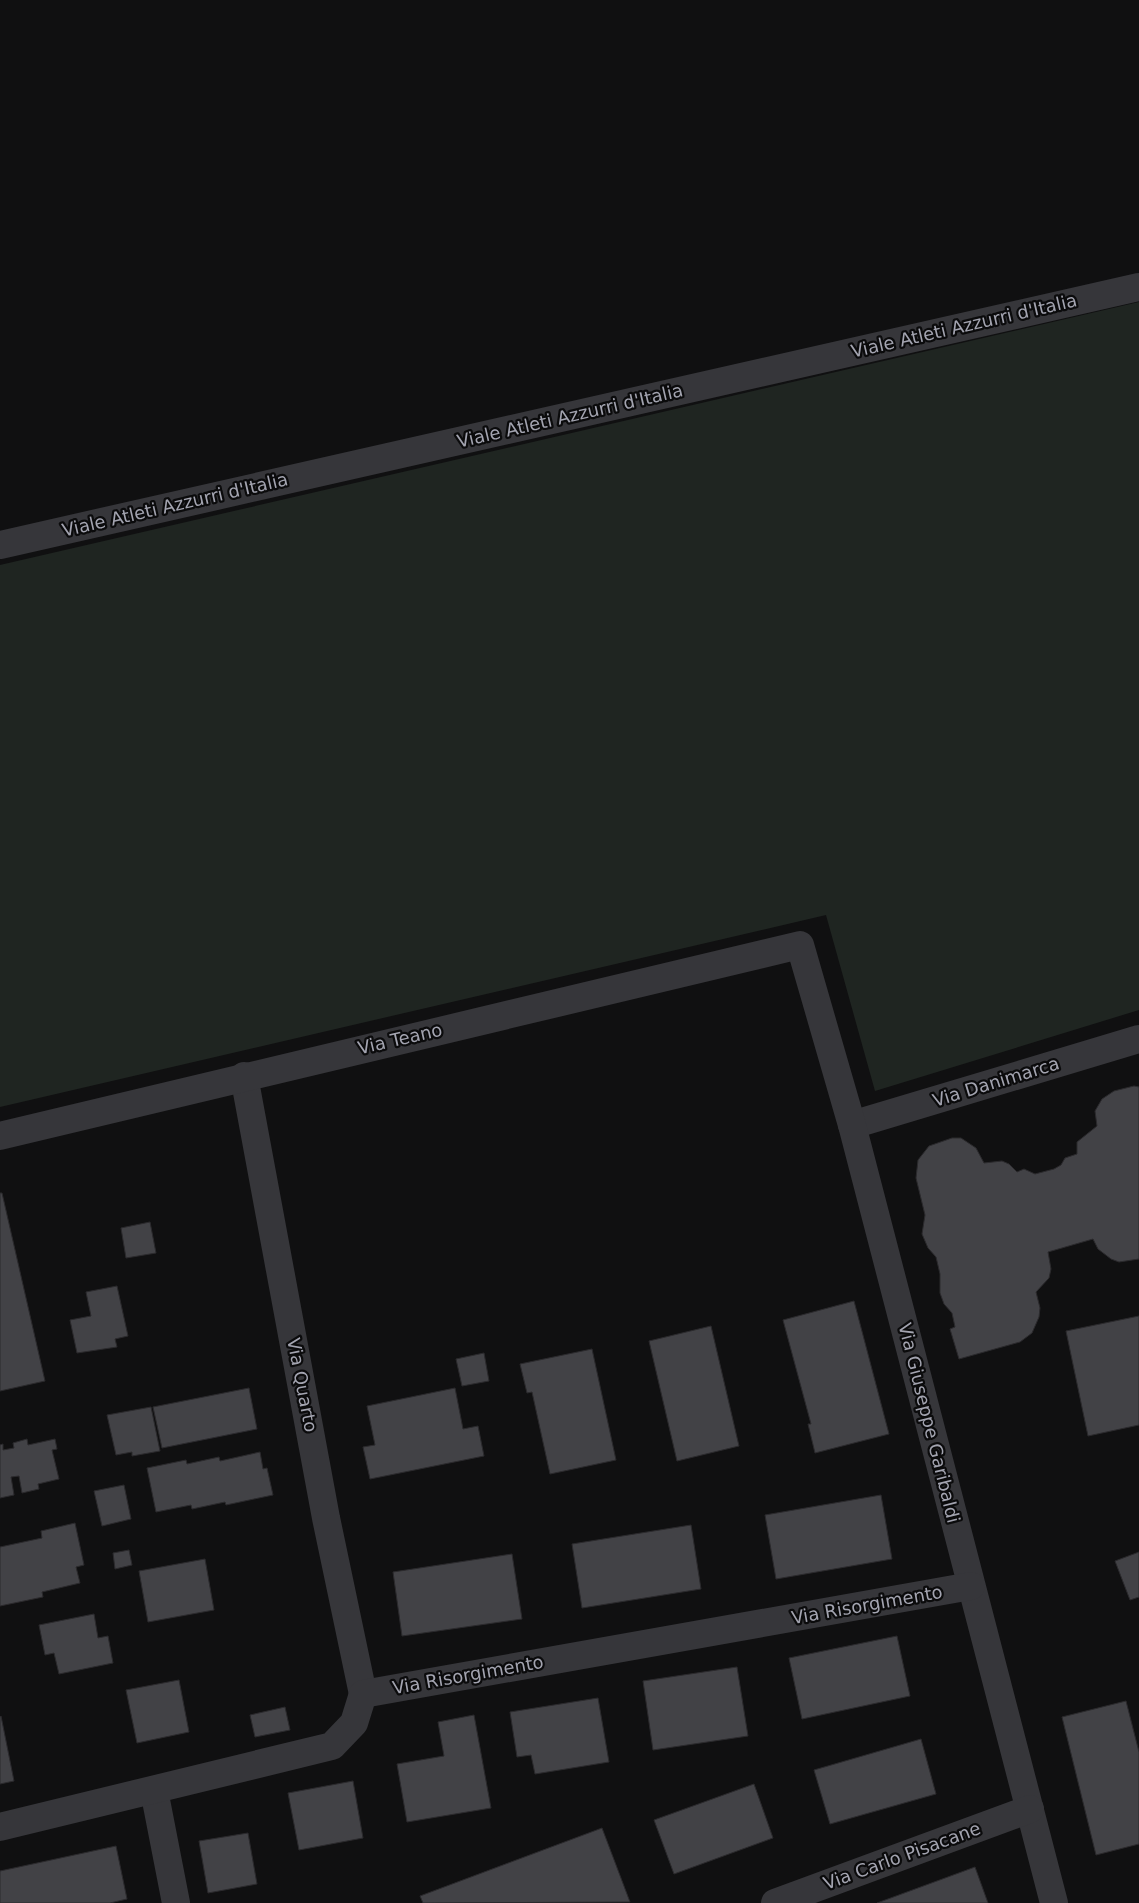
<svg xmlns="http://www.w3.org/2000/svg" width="1139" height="1903" font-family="'DejaVu Sans',sans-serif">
<rect width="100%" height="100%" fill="#101011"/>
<path fill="#1f2521" d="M1139,302v708l-264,81 -49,-176 -826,192v-542z"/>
<g fill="#424246" stroke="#2b2a2d">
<path d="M1134,1086l5,1v172l-20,3 -8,-3 -13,-10 -5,-10 -45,13 3,17 -2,9 -13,14 4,16 -1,9 -7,16 -12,9 -61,17 -9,-30 5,-2 -3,-14 -8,-9 -4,-11v-19l-4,-17 -8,-9 -6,-14 3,-19 -9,-37 2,-18 11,-14 23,-8h9l15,10 8,15 18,-2 7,3 8,8 7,-3 11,5 19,-5 7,-4 4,-7 12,-4v-12l20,-16 -2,-15 7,-12 12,-8z"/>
<path d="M0,1193h2l43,188 -45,10z"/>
<path d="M150,1222l6,31 -30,5 -5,-30z"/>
<path d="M117,1286l11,50 -13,3 2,8 -40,6 -7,-33 21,-4 -5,-24z"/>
<path d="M854,1301l35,133 -74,19 -7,-29h3l-28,-104z"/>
<path d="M1139,1316v109l-51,11 -22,-105z"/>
<path d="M711,1326l28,120 -62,15 -28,-120z"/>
<path d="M592,1349l24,111 -66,14 -18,-82 -5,1 -7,-29z"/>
<path d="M484,1353l5,28 -27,5 -6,-27z"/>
<path d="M249,1388l8,41 -95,19 -9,-41z"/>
<path d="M455,1388l8,41 15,-3 6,30 -114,23 -7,-32 12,-2 -8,-39z"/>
<path d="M151,1407l9,44 -28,5v-4l-16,3 -9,-40z"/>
<path d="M27,1439l1,6 27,-6 2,10 -5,1 7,29 -21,5 1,5 -17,4 -3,-17 -8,1 3,18 -14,3v-53l3,-1v6l11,-2 -1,-5z"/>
<path d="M260,1452l3,17 4,-1 6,27 -47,10 -1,-3 -33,7 -1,-4 -35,7 -9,-44 39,-8 1,4 32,-7 1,4z"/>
<path d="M124,1485l7,34 -29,7 -8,-35z"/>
<path d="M881,1495l11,64 -116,20 -11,-64z"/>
<path d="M75,1523l9,42 -8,2 4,16 -38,9 1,5 -43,9v-59l42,-9 -1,-7z"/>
<path d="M691,1525l10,64 -119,19 -10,-64z"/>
<path d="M129,1550l3,15 -17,4 -2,-16z"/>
<path d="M1139,1552v45l-9,3 -15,-39z"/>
<path d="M512,1554l10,65 -120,17 -9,-64z"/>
<path d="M205,1559l9,51 -66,12 -9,-51z"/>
<path d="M94,1614l4,24 10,-2 5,27 -54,11 -5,-21 -9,2 -6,-30z"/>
<path d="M897,1636l13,60 -108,23 -13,-61z"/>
<path d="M737,1667l11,69 -95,14 -10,-69z"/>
<path d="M179,1680l10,52 -52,11 -11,-53z"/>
<path d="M598,1698l11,64 -74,12 -4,-19 -14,2 -7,-45z"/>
<path d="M1126,1701l13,51v92l-43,11 -34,-138z"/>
<path d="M285,1707l5,23 -35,7 -5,-22z"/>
<path d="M474,1715l17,93 -84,14 -10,-58 47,-8 -6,-34z"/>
<path d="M1,1716l13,65 -14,3v-67z"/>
<path d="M921,1739l15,55 -106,30 -16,-54z"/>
<path d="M353,1781l10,57 -64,12 -11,-57z"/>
<path d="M754,1784l19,54 -99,36 -20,-54z"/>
<path d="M602,1828l28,74 -207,1 -3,-7z"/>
<path d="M248,1833l9,51 -49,9 -9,-52z"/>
<path d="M116,1846l11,53 -17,4h-110v-32z"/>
<path d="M975,1867l13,36h-111z"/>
</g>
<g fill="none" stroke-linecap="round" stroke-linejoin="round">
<g stroke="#36363a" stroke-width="28">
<path d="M244,1076l82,442 37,176"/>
<path d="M852,1125l287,-86"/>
<path d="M0,1136l800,-191 52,180 202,778"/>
<path d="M154,1790l22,113"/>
<path d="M0,1827l332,-81 22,-23 9,-29 608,-108"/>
<path d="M775,1903l255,-94"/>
</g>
<path stroke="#36363a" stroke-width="28" d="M0,545l1139,-258"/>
</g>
<g text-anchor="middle" stroke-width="4.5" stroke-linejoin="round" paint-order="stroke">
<g font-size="18" fill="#a3a4b0" stroke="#0b0b0c">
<text transform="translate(964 326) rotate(-13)" y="6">Viale Atleti Azzurri d'Italia</text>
<text transform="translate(570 416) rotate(-13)" y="6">Viale Atleti Azzurri d'Italia</text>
<text transform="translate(175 505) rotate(-13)" y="6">Viale Atleti Azzurri d'Italia</text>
<text transform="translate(400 1039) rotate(-13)" y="6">Via Teano</text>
<text transform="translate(996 1082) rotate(-17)" y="6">Via Danimarca</text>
<text transform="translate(302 1385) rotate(79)" y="6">Via Quarto</text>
<text transform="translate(929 1423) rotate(76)" y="6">Via Giuseppe Garibaldi</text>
<text transform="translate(867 1605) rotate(-10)" y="6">Via Risorgimento</text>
<text transform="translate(468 1675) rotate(-10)" y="6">Via Risorgimento</text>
<text transform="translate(902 1856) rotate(-20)" y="6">Via Carlo Pisacane</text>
</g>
</g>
</svg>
